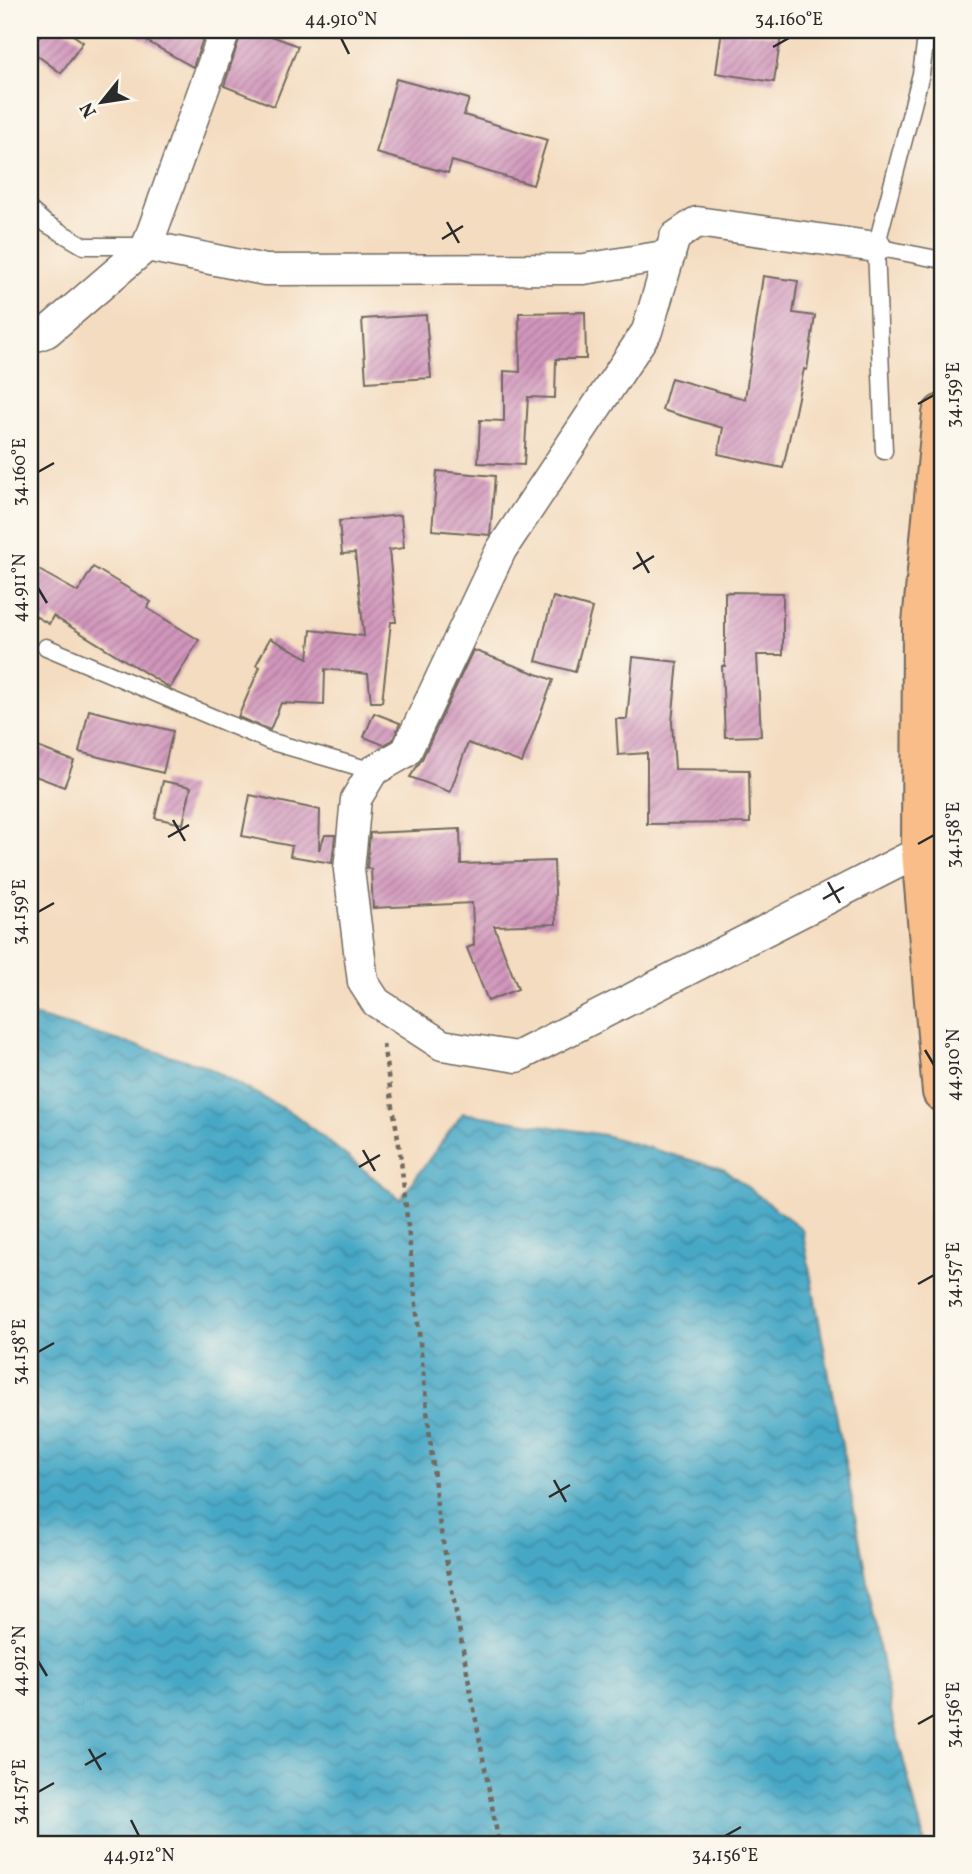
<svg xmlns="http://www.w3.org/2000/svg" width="972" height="1874" font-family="Vollkorn,serif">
<defs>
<pattern id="water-waves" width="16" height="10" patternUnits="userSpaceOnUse" patternTransform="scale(1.75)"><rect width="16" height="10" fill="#47a8c6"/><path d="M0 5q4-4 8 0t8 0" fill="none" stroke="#3b89a1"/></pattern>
<pattern id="building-hatch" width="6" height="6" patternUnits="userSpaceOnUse" patternTransform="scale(1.75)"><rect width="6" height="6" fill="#d196bc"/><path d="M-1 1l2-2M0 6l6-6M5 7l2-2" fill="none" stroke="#aa7b99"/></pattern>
</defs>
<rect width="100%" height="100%" fill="#fbf7ec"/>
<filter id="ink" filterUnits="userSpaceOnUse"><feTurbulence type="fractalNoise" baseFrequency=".0143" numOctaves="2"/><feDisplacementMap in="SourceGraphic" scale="14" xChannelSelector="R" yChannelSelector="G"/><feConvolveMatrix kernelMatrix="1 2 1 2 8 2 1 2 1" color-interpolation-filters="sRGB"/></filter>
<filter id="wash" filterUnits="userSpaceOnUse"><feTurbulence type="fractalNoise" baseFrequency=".00686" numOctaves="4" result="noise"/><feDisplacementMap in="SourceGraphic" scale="28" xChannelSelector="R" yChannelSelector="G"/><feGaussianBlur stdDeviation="1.57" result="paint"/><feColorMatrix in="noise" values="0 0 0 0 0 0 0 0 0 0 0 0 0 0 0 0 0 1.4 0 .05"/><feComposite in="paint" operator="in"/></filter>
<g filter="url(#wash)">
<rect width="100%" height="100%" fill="#f4dcc0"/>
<path fill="url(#water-waves)" stroke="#396a78" stroke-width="2" d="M30,1015l173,50 91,49 106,85 63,-86 141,22 121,35 77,59 90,487 33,128h-895z"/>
<g id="blocks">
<g fill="url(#building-hatch)">
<path d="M44,30h22l17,12 -22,31 -31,-23z"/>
<path d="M127,30h79l-13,37z"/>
<path d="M242,30h14l42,16 -24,60 -50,-20z"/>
<path d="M722,30l59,6 -7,46 -58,-9z"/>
<path d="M396,79l73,20 -5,16 83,25 -14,45 -81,-24 -4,12 -72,-20z"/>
<path d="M763,276l35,5 -5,32 22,3 -8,54 -3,-1 -21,99 -65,-14 5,-26 -61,-18 9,-32 74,21z"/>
<path d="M585,312l1,47h-30l-1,39 -27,-1 -4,68 -46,-2 2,-43 24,1v-50l16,1 -1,-59z"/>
<path d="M426,315l5,63 -65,4 -4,-63z"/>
<path d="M437,471l58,5 -5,59 -58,-5z"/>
<path d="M401,515l3,33 -15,2 7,72h-5l-9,80h-11l-3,-28 -43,-5 -1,36 -43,-2 -11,27 -32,-13 22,-50 -4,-2 14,-27 38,20 3,-28 53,6 -9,-83 -13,1 -3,-33z"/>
<path d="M30,565l48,27 15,-25 58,35 -4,6 52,32 -29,48 -117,-72 -4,8 -19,-11z"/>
<path d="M725,592l58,1v62h-26l4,81 -36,1 -3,-71h3z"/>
<path d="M553,597l39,11 -17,64 -39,-11z"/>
<path d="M473,650l80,30 -31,83 -54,-20 -18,49 -40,-15 12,-18z"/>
<path d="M633,657l45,5 -6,60 3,47 74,1 1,53 -103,1v-71l-29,2 -2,-36h11z"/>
<path d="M89,710l84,21 -10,42 -84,-21z"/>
<path d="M374,713l26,10 -7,17 -9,5 -20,-8z"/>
<path d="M30,744l44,17 -10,26 -34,-13z"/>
<path d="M163,781l28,6 -8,37 -28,-6z"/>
<path d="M250,795l70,15 -1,40 6,-15h10l-3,28 -42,-7 2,-10 -50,-10z"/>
<path d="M460,829l1,35 93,-3 2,63 -62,2 24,63 -30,12 -21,-53 7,-3 -2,-42 -99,5 -2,-39 -4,-1 3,-35z"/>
</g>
</g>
</g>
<g filter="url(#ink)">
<use href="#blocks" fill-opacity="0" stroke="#71695f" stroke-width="2"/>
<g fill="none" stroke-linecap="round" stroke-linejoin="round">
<defs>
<g id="lane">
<path d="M30,210l15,13 39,23h60"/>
<path d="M876,247l66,13"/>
<path d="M884,451l-8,-204 45,-173 6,-44"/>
<path d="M46,647l223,94 104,30"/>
</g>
<g id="street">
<path d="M147,246l118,24 319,-1 86,-14"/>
<path d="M876,247l-179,-25 -22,15 -28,94 -146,219 -95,202 -33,19 -17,28 -7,71 14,112 13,20 66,43 75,12 404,-206"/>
<path d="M30,338l17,-6 100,-86 78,-216"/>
</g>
<path id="primary" d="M942,414l-20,209 -1,228 21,241"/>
</defs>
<use href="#lane" stroke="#71695f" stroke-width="19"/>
<use href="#street" stroke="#71695f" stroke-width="33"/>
<use href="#primary" stroke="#71695f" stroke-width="42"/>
<path stroke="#71695f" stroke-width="4.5" stroke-dasharray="5 5" stroke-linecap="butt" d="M383,1044l17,107 38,364 61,329"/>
<use href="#lane" stroke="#fff" stroke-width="16"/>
<use href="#street" stroke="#fff" stroke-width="30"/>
<use href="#primary" stroke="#f8bd89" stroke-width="38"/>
</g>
</g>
<path fill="none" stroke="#2b2b2b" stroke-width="2.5" d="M341,38l8,16M773,47l16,-9M447,222l12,21M442,239l21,-13M918,404l16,-9M38,472l16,-9M637,552l12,21M633,569l21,-13M38,588l9,15M173,820l12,21M168,837l21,-12M918,844l16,-9M828,882l12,21M823,899l21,-12M38,912l16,-9M925,1050l9,15M363,1150l12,21M359,1167l21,-12M918,1284l16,-9M38,1352l16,-9M554,1480l12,22M549,1497l21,-12M38,1661l9,15M918,1724l16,-9M89,1749l12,21M85,1765l21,-12M38,1792l16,-9M131,1820l8,16M725,1836l16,-9"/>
<rect width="972" height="1874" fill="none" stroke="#fbf7ec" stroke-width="77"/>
<g transform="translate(102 102) rotate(240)" stroke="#fbf7ec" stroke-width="5" paint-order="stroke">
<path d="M0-5L12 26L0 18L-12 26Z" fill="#2b2b2b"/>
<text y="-10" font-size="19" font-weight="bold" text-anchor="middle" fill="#2b2b2b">N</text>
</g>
<rect x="38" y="38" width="896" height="1798" fill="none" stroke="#2b2b2b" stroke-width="2.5"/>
<g font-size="18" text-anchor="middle" fill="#2b2b2b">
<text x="341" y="25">44.910°N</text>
<text x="789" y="25">34.160°E</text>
<text transform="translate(953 395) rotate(-90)" y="6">34.159°E</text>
<text transform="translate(19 472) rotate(-90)" y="6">34.160°E</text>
<text transform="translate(19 588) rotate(-90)" y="6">44.911°N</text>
<text transform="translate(953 835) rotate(-90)" y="6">34.158°E</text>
<text transform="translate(19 912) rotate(-90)" y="6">34.159°E</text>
<text transform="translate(953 1065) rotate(-90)" y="6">44.910°N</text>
<text transform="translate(953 1275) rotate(-90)" y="6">34.157°E</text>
<text transform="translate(19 1352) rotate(-90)" y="6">34.158°E</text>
<text transform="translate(19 1661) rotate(-90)" y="6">44.912°N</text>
<text transform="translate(953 1715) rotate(-90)" y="6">34.156°E</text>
<text transform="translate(19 1792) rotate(-90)" y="6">34.157°E</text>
<text x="139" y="1861">44.912°N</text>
<text x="725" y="1861">34.156°E</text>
</g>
</svg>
